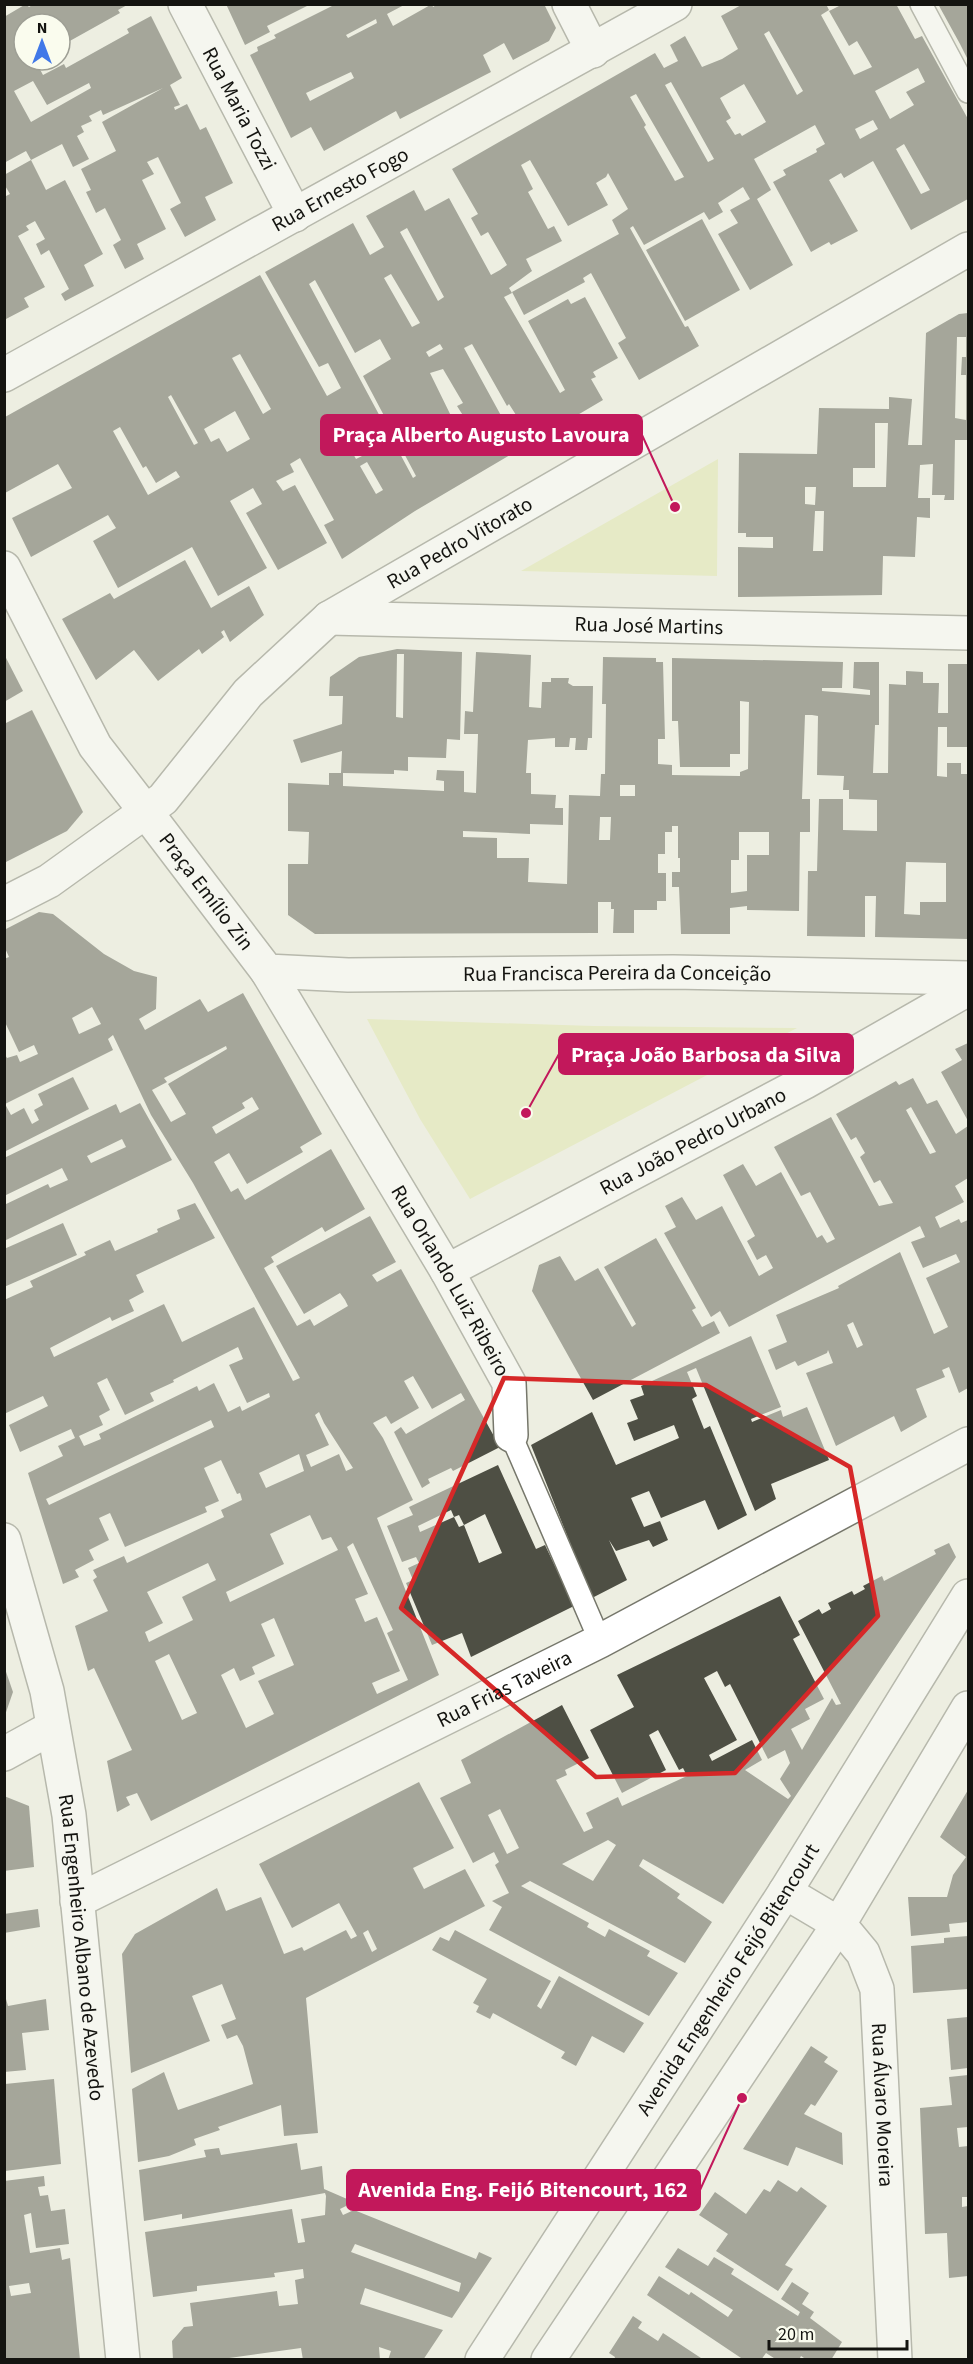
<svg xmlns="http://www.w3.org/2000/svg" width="973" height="2364" font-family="'Source Sans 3',sans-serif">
<rect width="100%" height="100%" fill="#edeee1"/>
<g fill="#dee4a4">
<path d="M718,459l-1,117 -196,-5z"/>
<path d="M367,1019l227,7 203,2 -327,171 -50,-80z"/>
</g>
<g fill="#4e4f44" fill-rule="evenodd">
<path d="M26,4l3,3 5,-3h95l-11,6 2,3 -52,29 -4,-9 -4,2v-11l-14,-2 -22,2v36h11l8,15 21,-11 2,4 63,-35 -2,-4 24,-13 31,62 -12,7 10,20 -6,2 1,3 12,-6 13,26 6,-3 27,56 -28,14 11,23 -31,17 -15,-28 11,-6 -23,-46 -11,5 7,12 -12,6 24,49 -29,15 7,15 -19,10 -12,-24 8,-5 -16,-32 -9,5 -10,-21 5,-2 -10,-21 35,-18 -14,-29 61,-34 -60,27 -2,-5 -12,6 3,5 -11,5 3,6 -7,4 12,23 -16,8 -11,-23 -31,16 15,30 19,-10 38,74 -19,11 10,21 -29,15 -4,-7 8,-5 -20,-39 -8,5 -5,-11 9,-5 -10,-18 -9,5 3,4 -11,6 27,51 -21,11 5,9 -23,12 -2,-122 6,-3 -6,-10v-9l27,-15 -5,-9 -22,12v-146zM33,81l14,24 42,-22 2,5 -60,34 -17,-31z"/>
<path d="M226,4h85l-44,22 3,6 -25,13z"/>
<path d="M336,4h70l-19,10 6,12 39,-22 1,3 5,-3h106l12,24 -7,13 -36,19 -9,-17 -21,12 8,17 -91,47 -4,-8 -72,40 -13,-24 -20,11 -41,-83 8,-4 -1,-4 19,-9 -2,-3zM376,19l1,4 -29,15 -2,-3zM351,72l3,6 -44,23 -4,-8z"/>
<path d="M743,4h83l3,6 -8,5 33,60 18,-8 -15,-26 -8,5 -20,-35 10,-5 -2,-2h59l19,35 7,-3 46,83v80l-57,31 -38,-69 -29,17 -3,-5 -12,7 29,51 -27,14 -2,-3 -18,10 -38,-70 13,-7 -3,-5 34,-18 -1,-3 9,-5 -10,-19 -61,34 17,31 -14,9 36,66 -43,25 -32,-56 20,-11 -8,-13 20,-11 -7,-12 -25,16 5,9 -14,8 -5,-8 -60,33 -11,-19 -3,2 55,99 3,-1 11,20 -60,34 -21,-37 8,-5 -35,-65 -8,5 2,4 -61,33 -12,-23 107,-58 -7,-14 16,-11 -20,-36 -2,4 -10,6 12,22 -40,21 -38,-66 -9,5 12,24 -5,3 20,37 6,-3 8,15 -36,18 6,12 -23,17 3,5 -8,4 56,96 5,-3 -37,-69 40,-22 3,5 14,-7 33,61 -25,14 3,5 -5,2 12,21 -188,111 -73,48 -18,-34 10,-5 -34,-62 -10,6 4,8 -18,9 7,10 12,-6 32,58 -49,27 -32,-57 16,-9 -9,-16 -23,13 37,67 -49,28 -26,-49 -74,41 -25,-47 23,-13 -8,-13 -77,42 -19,-39 60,-30 -14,-24 -53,29v-76l255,-142 67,121 14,-8 -13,-25 -9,4 -54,-95 88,-49 17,32 14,-8 -18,-31 48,-26 11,21 24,-13 42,77 9,-5 7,-5 -19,-33 -7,4 -10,-18 7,-4 -26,-45 203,-116 9,15 14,-7 -8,-16 15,-9 17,31 20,-8 16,-10 -17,-33zM769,31l34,60 -6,4 -33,-61zM918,68l7,14 -19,10 8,13 -24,14 -15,-28zM671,82l43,77 -6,3 -43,-77zM744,84l22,38 -24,14 -2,-3 -5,2 -9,-14 5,-3 -11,-20zM636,94l48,83 -9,4 -31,-54 2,-2 -16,-28zM873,120l5,9 -18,10 -5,-10zM904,144l26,46 -9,4 -25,-45zM407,228l37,69 -6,4 -38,-69zM391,274l29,49 -8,4 -28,-49zM315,280l40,73 25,-14 11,20 -28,17 53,100 -3,2 -104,-194zM440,344l3,5 -14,8 -3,-5zM472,344l35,62 2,-2 7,11 -12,6 -40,-73zM240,354l31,55 -8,5 -31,-56zM443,369l20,34 -6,3 7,11 -10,5 -24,-49zM171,395l27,48 -4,2 -26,-48zM235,411l15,28 -23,13 -8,-14 -8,4 -7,-13zM346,421l18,34 -8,4 -19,-34zM120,427l23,41 3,-2 10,17 20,-12 4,6 -32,18 -35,-64zM367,462l16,28 -7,4 -16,-28z"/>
<path d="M938,4h30v56l-8,-16z"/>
<path d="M702,219l38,71 -55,31 -39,-71z"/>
<path d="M968,313v127h-13l-1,60h-10l1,-5h-13l1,-31 -13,1 -2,33h12v20l-13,-1 -2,40 -32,-1 -1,39 -144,2v-50l35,1v-11h-27v-4h-8l1,-80 78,1 2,-46 70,1v-12l23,2 -4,46h14l4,-112 33,-19zM957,337h9v20h-4l-1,18h5v45l-11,-2zM875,423h13l-2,64h-33v-19h22zM805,487h11l-1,18 -10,-1zM815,511h9l-1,40h-10z"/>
<path d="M185,560l26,48 38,-22 15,29 -34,27 -6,-12 -3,2 3,5 -22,17 -3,-5 -41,32 -24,-31 -38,30 -34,-61 48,-26 4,6z"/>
<path d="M397,649l65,3 -2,88 -13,-1 -1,19 -38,-1v14l-14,-1v4l-51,-1v13l101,5v-10l-8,-1 1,-10 27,1v21l12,1 2,-59h-14l1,-23 8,1 3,-60 55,3 -2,52 12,1 1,-26h9v-4h18l-1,5 5,3h20l-1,52h-4l-1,12h-12l1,-12h-6l-1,9h-14v-9l-27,2 -2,33h5v21l25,1 -1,13h8v17l-33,-1v10l-67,-3v6l34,1v20h32l-1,24 39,2 2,-89 31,1 1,-22h4l1,-70h-4l1,-47 53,1v4h7l2,77h-7v25l14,1v10l68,1v-4l8,-3 1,-67 -9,-1v53h-10v13h-50l-2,-46h-6v-63l171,4 -1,26h-20v3l48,4v-5l-17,-2 1,-26h25v63h-4l-2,48h15l1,-89 17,1v-14l17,1v11h16l-1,30h10v-49h20v83h-21v-20h-9l-1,49 10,1v-14h14v11h7v165l-93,-2 1,-41h-11v41l-58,-1 1,-65h9l2,-72h24v31l34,1v-31l-28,-1v-9h-6l1,-14 -27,-1 1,-59 -6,-1h-7l-3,84h8v33h-10l-1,79 -52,-1v-4l-17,2v26h-49l-2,-47h-7v-15h8v-14h-2v-32h-6v6h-7v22h-7v19h8v28h-9v9h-23v23h-21l1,-24h-3v-7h-13v31l-283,1 -27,-19v-51h20l1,-32 -21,-1v-48l41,2v-12h12l1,-22 -41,12 -8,-23 49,-16 1,-28h-14l1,-19 29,-20zM397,654h7l-1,64 -7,-1zM620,785h15v11h-15zM600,817h11l-1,23h-11zM739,832h30v23h-22v36l-16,2v-33h8zM906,862l40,1v39h-26v13l-16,-1z"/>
<path d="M4,654l19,37 -19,11z"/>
<path d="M32,710l51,102 -16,19 -63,32v-139z"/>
<path d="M39,912l14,2 51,40 30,17 23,6 -1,32 -17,10 6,11 55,-31 8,13 35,-19 79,141 -22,13 3,5 -56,32 -18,-31 -15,9 17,30 7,-4 7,12 86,-51 34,60 -40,23 -3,-5 -51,30 3,5 -10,6 33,58 13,-7 4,7 34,-20 -3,-6 -5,-7 -36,21 -28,-48 94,-50 26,46 -24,13 5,7 24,-13 99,178 -47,24 -2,-3 -23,11 2,4 -8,5 -28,-56 7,-5 5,7 59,-34 -4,-7 -29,16 -19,-33 -9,5 15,27 -28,16 -5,-8 -13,7 10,15 30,62 -36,18 62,157 -288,146 -14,-28 -11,4 4,8 -13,7 -10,-51 25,-11 -38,-82 -6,3 -13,-45 33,-15 -15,-31 4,-3 -4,-7 31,-14 3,7 97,-46 -3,-7 21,-10 -2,-7 -3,1 -16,-34 -17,8 15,33 -14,6 2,5 -82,35 -15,-34 -11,5 10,22 -20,10 5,10 -19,10 4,7 -16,7 -35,-111 35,-17 -5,-10 17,-8 -4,-9 -51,23 -11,-27 39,-19 -5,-10 -39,18v-114l29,-13 -3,-6 56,-26 -2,-3 26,-12 5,11 43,-19 -1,-3 23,-10 -3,-9 18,-7 20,35 -79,37 8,17 -15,8 5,11 -22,10 -2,-4 -60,31 4,9 110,-53 18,38 72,-35 39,74 7,-3 -107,-195 -42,-68 -38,-80 -5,4 5,11 -108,54 6,11 13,-7 8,16 7,-4 -5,-10 9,-5 -5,-11 35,-17 16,32 -85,43v-99l3,5 10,-3 3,7 18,-8 -4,-9 -15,7 -15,-32v-61l5,-2 -5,-11v-16zM92,1007l9,17 -22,10 -7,-16zM226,1046l1,3 -59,35 18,30 -15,8 -19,-32 15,-8 -3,-4zM252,1097l7,12 -43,25 -4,-7 33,-19 -3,-5zM238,1347l5,12 -14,6 18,38 22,-10 1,4 -28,14 -2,-5 -12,6 -14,-29 -15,8 -2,-5 -98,48 2,5 -17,7 -5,-10 24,-11 -4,-9 11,-6 -13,-27 10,-5 18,37 29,-14 -4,-8 24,-11 -1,-2zM319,1412l5,11 29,45 -7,3 -7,-17 -28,13 -5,-12 23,-10 -14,-30zM211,1420l3,7 -165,78 -3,-6zM299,1454l5,17 -38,17 -7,-15zM310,1515l12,25 9,-3 7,13 -108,52 -4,-10 58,-28 -14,-30zM353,1543l40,87 -6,3 21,47 -31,14 -5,-11 28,-12 -23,-54 -12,5 -10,-23 13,-5 -21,-47zM208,1563l8,17 -34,17 11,23 -44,22 -4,-10 18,-9 -16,-31zM274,1618l20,47 -36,16 16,33 -28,14 -25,-53 13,-7 6,13 15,-7 -3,-7 23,-11 -14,-32zM169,1654l28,59 -15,7 -27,-59z"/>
<path d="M968,1043v78l-27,-49 21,-12 -7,-11z"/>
<path d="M913,1078l14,26 10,-4 19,34 12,-8v52l-13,8 9,16 -29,15 5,11 19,-9 2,4 7,-3v168l-9,5 -10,-26 -7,3 3,7 -29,12 11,28 -26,15 -7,-16 -58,30 -30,-73 27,-10 -5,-13 -1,3 -29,13 -3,-5 -19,9 -8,-20 19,-8 -11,-27 63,-27 -1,-2 62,-34 34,82 14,-7 -22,-49 34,-16 -4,-8 -33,14 -12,-26 14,-5 -5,-11 -191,101 -9,-16 -9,6 -47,-84 12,-6 -11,-21 17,-9 14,23 26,-14 37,70 14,-8 -7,-13 -9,5 -10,-19 8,-5 -32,-61 20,-11 13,22 25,-14 36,66 5,-3 5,8 8,-4 -25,-47 -9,4 -27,-49 57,-30 48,89 14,-3 -13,-23 -6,3 -14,-26 5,-4 -9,-16 -5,3 -15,-26 60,-33 3,4zM911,1107l25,45 -6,2 -24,-44zM853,1322l10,23 -6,3 -10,-23z"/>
<path d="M140,1103l32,57 -168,81v-36l44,-21 2,4 18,-8 -6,-12 -58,28v-38l112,-54 4,9zM122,1139l4,8 -35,16 -4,-7z"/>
<path d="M63,1223l14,32 -73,32v-38z"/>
<path d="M656,1238l40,70 -4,2 10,17 12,-6 6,12 -127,67 -61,-109 7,-26 21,-9 15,25 23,-13 34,59 4,-3 -32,-57z"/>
<path d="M751,1336l30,71 -30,12 1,3 29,-12 2,7 24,-10 22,53 -58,24 5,15 -21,12 -59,-143 -9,4 10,24 -5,3 12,30 6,-3 37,89 -29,15 -13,-30 -44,18 -12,-27 -18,7 13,29 16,-6 8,19 -15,7 -4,-7 -33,11 -7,-11 18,40 -35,18 -61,-153 61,-33 24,53 63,-27 -5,-13 -40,16 -7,-18 11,-4 -8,-19 14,-5 -3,-9z"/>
<path d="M498,1465l38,84 9,-4 29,61 -103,51 -9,-24 -30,12 -26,-62 7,-3 -5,-12 11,-5 -3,-6 -14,5 -15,-36 26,-11 -4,-8zM451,1510l3,7 5,-2 5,10 21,-11 17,39 -23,10 -15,-38 -5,2 -5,-10 -34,15 -2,-6z"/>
<path d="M949,1543l7,14 -233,347 -80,-45 -4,7 41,28 -3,4 35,24 -27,41 -155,-82 -9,5 68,37 -2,4 18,10 4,-8 41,22 -3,5 31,17 -29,43 -160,-86 13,-23 -10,-6 17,-8 -14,-28 4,-3 -5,-10 -21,11 -33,-65 31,-15 -10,-23 101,-55 27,53 -24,12 2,5 -11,5 28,52 9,-4 -7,-15 32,-16 4,9 65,-30 -4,-8 -4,2 -21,-40 -9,5 17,35 -44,23 -32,-63 44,-23 -17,-32 163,-79 20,39 -7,4 31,60 -19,10 5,10 -19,10 11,21 30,-52 4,7 5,-1 -43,-83 21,-12 3,5 9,-5 -3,-6 24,-12 2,4 11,-6 -2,-3 19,-10 2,5 52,-27 -2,-4zM717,1671l8,16 5,-3 38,75 17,-9 5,13 -10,16 11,17 -3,3 -43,-29 17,-10 -10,-20 -40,21 -3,-6 28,-15 -33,-62zM500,1809l19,39 -12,6 -19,-39zM608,1840l8,5 -23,36 -31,-17z"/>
<path d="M4,1666l9,26 -9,26z"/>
<path d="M419,1782l35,66 -41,20 11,21 41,-20 20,37 -179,92 12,135 -34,3 -3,-31 -63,22 2,3 -26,9 2,6 -27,11 -31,6 -6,-73 32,-17 14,38 75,-26 -10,-38 -6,-11 -10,4 -6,-14 15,-6 -14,-35 -30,12 18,45 -79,32 -9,-119 13,-20 82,-46 9,23 35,-14 23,57 18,-7 2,4 42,-21 5,9 6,-3 -18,-33 -47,25 -33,-64zM368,1930l9,19 -5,3 -9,-19z"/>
<path d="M968,1790v132l-19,2 1,8 -39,4 -3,-39h39l6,-22 13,-18 -26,-20z"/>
<path d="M4,1796l25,10 5,61 -30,4z"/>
<path d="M38,1909l2,18 -36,6v-19z"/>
<path d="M455,1930l96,51 -14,25 4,3 18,-33 85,47 -20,30 -32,-17 -16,30 -15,-8 4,-6 -72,-39 -3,6 -14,-7 3,-6 -6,-3 14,-24 -55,-29 8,-13 9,4z"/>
<path d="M968,1936v53l-55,4 -2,-47 33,-3v-5z"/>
<path d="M4,1992l4,14 38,-7 3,31 -27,3 4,37 -22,2z"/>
<path d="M968,2017v51l-17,2 -4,-51z"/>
<path d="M811,2046l17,11 -4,5 14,9 -23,35 -4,-2 -7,10 38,19 1,32 -47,-18 -8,19 -45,-17z"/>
<path d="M968,2075v52l-11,1 2,19 9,-1v51h-6v10l6,-1v70l-19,2 -2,-45 -22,1 -5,-126 32,-3 -3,-28z"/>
<path d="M54,2079l7,85 -56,7v-87z"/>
<path d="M297,2143l4,27 21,-4 2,23 30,13 -14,7 3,6 11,-5 122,49 3,-7 13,6 -40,60 -87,-30 -5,16 83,26 -20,30h-35l3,-9 -12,-4 1,13h-77l-2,-12 -86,12h-42l-1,-19 12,-14 9,-1 -3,-23 87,-12 2,15 19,-2 -3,-24 9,-2 -1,-9 -29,4 1,4 -78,9v5l-44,6 -8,-65 147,-23 6,34 7,-1 -4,-23 24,-4 1,-19 -1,-3 -143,26v-5l-38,7 -5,-51 67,-13 -2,-7 15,-2 2,7zM355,2244l106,39 -2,9 -108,-40z"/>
<path d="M44,2176l1,10 -7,1 2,9 8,-1 3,16 14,-2 4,35 -33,4 -5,-35 -7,2 6,38 30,-5 2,12 8,-2 10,102h-76v-179zM29,2283l2,10 -20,3 -2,-10z"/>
<path d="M778,2180l19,12 4,-5 26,19 -42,59 8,4 -15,22 -62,-40 12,-17 -29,-19 16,-23 31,22 18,-25 6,3z"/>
<path d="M678,2248l30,18 6,-9 20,12 -3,5 67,42 2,-4 -19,-13 11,-17 17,11 -7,11 12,8 -4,6 32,24 -11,18h-24l-6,-4 -2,4h-22l-11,-7 -5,7h-17l-97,-65 12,-19 30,19 2,-3 37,25 5,-7 -68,-43z"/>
<path d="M633,2316l9,6 -4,6 20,13 5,-8 41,27h-90l1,-3 -6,-4z"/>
</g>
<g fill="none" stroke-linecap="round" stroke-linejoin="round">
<defs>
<g id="service">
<path d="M921,4l47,88"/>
<path d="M511,1435l89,206"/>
</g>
<g id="minor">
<path id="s1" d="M185,4l110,211"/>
<path d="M569,4l24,47"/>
<path id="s2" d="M4,375l671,-371"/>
<path d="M4,568l91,178 51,66"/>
<path id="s3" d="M329,618l639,15"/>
<path id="s4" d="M267,971l180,300 62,112 2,52"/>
<path id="s5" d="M447,1271l358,-189 163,-93"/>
<path id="s6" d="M4,1540l43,151 22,124 54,545"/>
<path d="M4,1754l49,-27"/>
<path id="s7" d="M785,1892l54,32 24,29 14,36 18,371"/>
<path id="s8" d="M77,1901l523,-260 368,-197"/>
</g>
<g id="tertiary">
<path id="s9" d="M146,812l121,159 81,4 325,-3 295,6"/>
<path id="s10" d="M4,904l45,-23 114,-82 85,-106 81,-75 639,-369"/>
</g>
<g id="secondary">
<path id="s11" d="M482,2360l303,-468 183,-296"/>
<path d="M548,2360l291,-436 129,-216"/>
</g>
</defs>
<use href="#service" stroke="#76776b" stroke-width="24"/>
<use href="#minor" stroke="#76776b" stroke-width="36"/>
<use href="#tertiary" stroke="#76776b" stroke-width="36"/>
<use href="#secondary" stroke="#76776b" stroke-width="36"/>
<use href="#service" stroke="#fff" stroke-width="21"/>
<use href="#minor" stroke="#fff" stroke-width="33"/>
<use href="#tertiary" stroke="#fff" stroke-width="33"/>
<use href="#secondary" stroke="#fff" stroke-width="33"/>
</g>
<path d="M0 0H973V2364H0ZM504,1378l202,7 144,82 28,149 -143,157 -139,4 -195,-169z" fill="#edeee1" fill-opacity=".55" fill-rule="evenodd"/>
<path fill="none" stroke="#d62828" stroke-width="4.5" stroke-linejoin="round" d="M504,1378l202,7 144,82 28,149 -143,157 -139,4 -195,-169z"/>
<g text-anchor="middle" stroke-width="6" stroke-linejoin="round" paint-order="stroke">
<g font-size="21" fill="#141410" stroke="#fafcee">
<text dy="7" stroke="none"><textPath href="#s1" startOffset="118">Rua Maria Tozzi</textPath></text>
<text dy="7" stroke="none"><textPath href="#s2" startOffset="384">Rua Ernesto Fogo</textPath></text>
<text dy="7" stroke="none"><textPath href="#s10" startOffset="588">Rua Pedro Vitorato</textPath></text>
<text dy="7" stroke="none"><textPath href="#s3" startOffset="320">Rua José Martins</textPath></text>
<text dy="7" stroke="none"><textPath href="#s9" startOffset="100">Praça Emílio Zin</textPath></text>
<text dy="7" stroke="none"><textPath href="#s9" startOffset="550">Rua Francisca Pereira da Conceição</textPath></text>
<text dy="7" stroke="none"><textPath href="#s5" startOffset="278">Rua João Pedro Urbano</textPath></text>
<text dy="7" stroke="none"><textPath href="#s4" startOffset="360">Rua Orlando Luiz Ribeiro</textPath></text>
<text dy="7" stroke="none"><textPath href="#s8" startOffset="477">Rua Frias Taveira</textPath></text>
<text dy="7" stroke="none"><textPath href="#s6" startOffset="416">Rua Engenheiro Albano de Azevedo</textPath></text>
<text dy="7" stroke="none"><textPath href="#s11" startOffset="453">Avenida Engenheiro Feijó Bitencourt</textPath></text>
<text dy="7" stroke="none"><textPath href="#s7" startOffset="255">Rua Álvaro Moreira</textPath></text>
</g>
</g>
<path fill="none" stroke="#c2185b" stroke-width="2" d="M675 507L642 435M526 1113L559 1054M742 2098L700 2190"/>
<g fill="#c2185b" stroke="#fafcee" stroke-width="2">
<circle cx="675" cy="507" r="6"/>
<circle cx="526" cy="1113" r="6"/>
<circle cx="742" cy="2098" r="6"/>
</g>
<g fill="#c2185b" stroke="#c2185b" stroke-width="2">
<rect x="321" y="415" width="321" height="40" rx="6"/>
<rect x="559" y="1034" width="294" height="40" rx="6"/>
<rect x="347" y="2170" width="353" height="40" rx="6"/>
</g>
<g font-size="22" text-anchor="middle" font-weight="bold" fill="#fff">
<text x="481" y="442">Praça Alberto Augusto Lavoura</text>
<text x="706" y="1062">Praça João Barbosa da Silva</text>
<text x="523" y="2197">Avenida Eng. Feijó Bitencourt, 162</text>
</g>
<rect width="973" height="2364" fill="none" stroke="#141410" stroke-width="12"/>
<g transform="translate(42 42)"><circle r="28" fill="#fafcee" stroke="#9e9f95" stroke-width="1.5"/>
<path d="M0-4.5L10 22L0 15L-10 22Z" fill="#4078e8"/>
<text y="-9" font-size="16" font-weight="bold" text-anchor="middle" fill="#141410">N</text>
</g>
<path d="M769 2340v9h138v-9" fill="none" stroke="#141410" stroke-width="3"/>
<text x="778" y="2340" font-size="18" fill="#141410" stroke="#fafcee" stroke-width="4.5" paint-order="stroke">20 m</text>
</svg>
